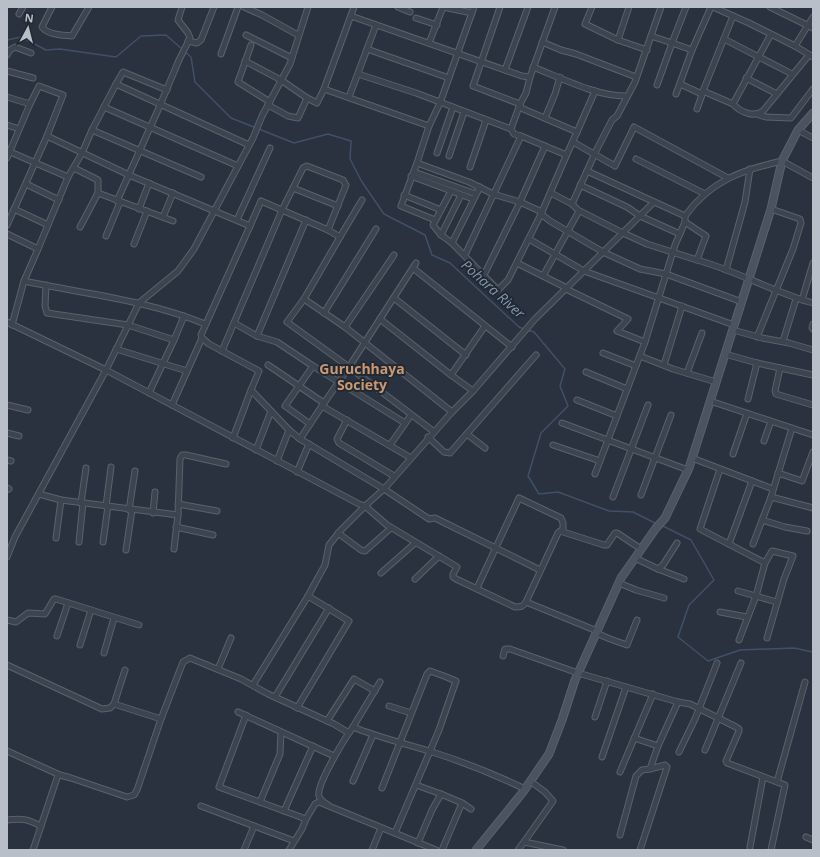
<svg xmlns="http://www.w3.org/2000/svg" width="820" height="857" font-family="'Open Sans',sans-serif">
<rect width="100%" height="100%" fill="#29323e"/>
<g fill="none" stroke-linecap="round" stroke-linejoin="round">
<g stroke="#405066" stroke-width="1.5">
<path d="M7,40l14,-3 25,13 14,-1 56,8 25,-21 25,-1 25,22 4,25 36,36 63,25 34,-9 23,7 -1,18 12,23 22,32 41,21 7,20 18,8 69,64 5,2"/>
<path d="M527,330l7,2 31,37 -5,17 8,20 -27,27 -13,43 11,18 19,-2 51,19 24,1 24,12"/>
<path d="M661,525l30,15 23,40 -25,25 -11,32 30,24 32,-11 54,-2 19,4"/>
</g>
<defs>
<g id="street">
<path d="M52,7l-10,20c6,8 21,8 30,9l17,-29"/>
<path d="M244,7l18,8 36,20"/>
<path d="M398,7l12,5"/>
<path d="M592,7l-7,17 33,16"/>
<path d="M629,7l-11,33 29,10"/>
<path d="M713,7l36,16 46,23"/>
<path d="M770,7l43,21"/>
<path d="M19,14l4,-7"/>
<path d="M351,16l171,60 8,1 25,-70"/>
<path d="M813,17l-18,29 18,11"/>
<path d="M416,18l21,7"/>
<path d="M771,34l-38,70c7,8 21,14 30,7l46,-56"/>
<path d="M246,35l46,23"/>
<path d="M651,36l21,7 14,-36"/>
<path d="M724,39l68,35"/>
<path d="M188,41l9,2 4,-3 13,-33"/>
<path d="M542,42l19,8 15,4 60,23"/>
<path d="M429,43l14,-36 29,6"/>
<path d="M251,45l-13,37 32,20"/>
<path d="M367,49l82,29"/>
<path d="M221,54l17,-47"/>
<path d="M7,55l3,-5 5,-3 16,6"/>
<path d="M245,61l36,19 26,18"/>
<path d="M533,67c28,11 65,30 94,29"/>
<path d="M505,70l23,-63"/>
<path d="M7,71l26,7"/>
<path d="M358,74l58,19 95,36 9,-25 -47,-18 27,-79"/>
<path d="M746,78l31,16"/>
<path d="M116,84l7,-12 44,18"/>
<path d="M680,84l22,10"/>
<path d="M657,85l15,-42 20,7"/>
<path d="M324,89l105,37 11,-23 34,-96"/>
<path d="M676,94l16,-44 19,-43"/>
<path d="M7,97l23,7 -23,54"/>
<path d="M349,97l27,-72"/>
<path d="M733,104l-30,-13 30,-75"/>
<path d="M268,105l20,11 10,2 9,-20 10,5 7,-14 30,-82"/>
<path d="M104,107l134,59"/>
<path d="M697,109l6,-17"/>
<path d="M759,115l7,2 25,1 22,-29"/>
<path d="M545,118l10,-24 5,-17"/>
<path d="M7,125l12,4"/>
<path d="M429,126l-12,37 -16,43 34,14"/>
<path d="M92,130l109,47"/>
<path d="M798,130l15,8"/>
<path d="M577,132l18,-41"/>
<path d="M47,136l82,39 121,51 11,-25 67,29 12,7 -36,62 41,28 107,85 21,-21 62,-72 119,-117"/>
<path d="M521,136l43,18h3l10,-22 -56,-24 -1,-4 6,-11 4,-16"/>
<path d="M573,142l42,24 19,-39 94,51"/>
<path d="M8,151l60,26"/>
<path d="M437,153l16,-46"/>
<path d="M567,154l-26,60 9,7 53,31 37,17 26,5 76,28"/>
<path d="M449,156l15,-44"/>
<path d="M636,159l69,35"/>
<path d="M417,163l52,19 24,12 27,8 22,10"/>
<path d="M470,167l16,-47"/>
<path d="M74,168l24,12v13l-18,34"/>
<path d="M587,171l98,45c25,-35 57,-46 97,-55l31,17"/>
<path d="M414,172l62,22"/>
<path d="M411,176l62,23"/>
<path d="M26,184l33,16"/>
<path d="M580,185l47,22 13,9 40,18"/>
<path d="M480,187l-28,56 46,47 10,-10 33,-66"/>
<path d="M293,188l45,18"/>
<path d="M451,191l-18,34 8,10 11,8"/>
<path d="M98,193l75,28"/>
<path d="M551,193l21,11 24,-53 16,-31 5,-4 18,-34 26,-75"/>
<path d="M404,195l37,15"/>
<path d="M117,201l41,-91 21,-50 11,-22 -2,-5 -10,-13 4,-13"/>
<path d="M572,204l7,7 3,1 41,21 24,11 50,16"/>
<path d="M14,209l34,16"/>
<path d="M139,209l10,-26"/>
<path d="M163,217l10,-24"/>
<path d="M237,220l33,-72"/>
<path d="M685,222l21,14 -9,24c40,11 76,32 116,43"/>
<path d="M7,225l40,-89 16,-41 -24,-9 -9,18"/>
<path d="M250,226l-49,109 1,3 7,6 50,27 -8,19 38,40 11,9"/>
<path d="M7,234l31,15 30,-72 14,-24 10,-23 24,-46 133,61"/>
<path d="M441,235l20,-40"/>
<path d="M106,236l14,-34"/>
<path d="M340,237l22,-37"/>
<path d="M529,239l55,32 150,54"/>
<path d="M134,244l13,-33"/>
<path d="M465,255l56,-119 -7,-2 -3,-5"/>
<path d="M517,263l46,23 3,3 62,30 -11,12 28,11"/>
<path d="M413,268l99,79"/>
<path d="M726,270l19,-68 5,-33"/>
<path d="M484,275l36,-73 25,-56"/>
<path d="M543,276l36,-65"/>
<path d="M24,281c61,13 123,19 181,43"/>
<path d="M46,285l-1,21 2,7 81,12 46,15 10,-24"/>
<path d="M394,298l72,57"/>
<path d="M304,299l-17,23 62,45 67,-104"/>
<path d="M802,300l11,-37"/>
<path d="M324,313l52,-84"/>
<path d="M380,319l71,56 34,-49"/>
<path d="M7,322l99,48 253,134 6,2 19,-17 68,-77"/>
<path d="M234,323l23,13 49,-116"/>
<path d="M813,324l-1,4 1,1"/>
<path d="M12,325l12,-44 14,-32"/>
<path d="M345,327l49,-72"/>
<path d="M733,330l29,8 27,5 24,7"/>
<path d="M257,336l20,6 36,24 92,57"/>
<path d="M757,337l36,-88 8,-26 -1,-4 -29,-10"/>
<path d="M783,341l13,-42"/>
<path d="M116,349l71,22"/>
<path d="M222,351l60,-141 21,-42 4,-2 36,14 3,5 -18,45"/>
<path d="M603,353l33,13"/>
<path d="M725,354l32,9 56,12"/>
<path d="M640,356l33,13 43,13"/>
<path d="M268,365l56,38"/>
<path d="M664,365l18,-59"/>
<path d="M780,368l-5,23 1,3 37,11"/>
<path d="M586,372l41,17"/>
<path d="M687,373l15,-40"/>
<path d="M451,375l22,16"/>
<path d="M149,393l25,-53"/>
<path d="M748,399l9,-36"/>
<path d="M577,400l40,16"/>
<path d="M710,401l103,34"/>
<path d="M7,405l21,5"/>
<path d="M172,405l30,-67"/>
<path d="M322,406l-22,33 84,50 45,30 6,-1 105,52"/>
<path d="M347,420l-10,19 2,4 55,33"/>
<path d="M562,423l126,47"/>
<path d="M310,424l-25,-18 28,-40"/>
<path d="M7,433l12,3"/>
<path d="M467,434l18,14"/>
<path d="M428,437l16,15 6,1 86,-98"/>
<path d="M233,438l18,-48"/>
<path d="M764,441l7,-20"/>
<path d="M390,445l21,-30"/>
<path d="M553,445l47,16"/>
<path d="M256,450l15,-39"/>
<path d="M733,454l14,-41"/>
<path d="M411,458l-89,-52 27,-39 84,64"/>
<path d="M692,458l81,31"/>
<path d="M7,460l4,1"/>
<path d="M277,461l12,-31"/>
<path d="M720,469l-20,60 65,34"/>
<path d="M297,472l12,-28"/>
<path d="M778,473l24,8 11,-29"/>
<path d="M595,474l50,-132 30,-97 10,-23v-6"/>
<path d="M7,488l2,1"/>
<path d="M39,494l22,6 117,15"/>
<path d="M641,495l30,-80"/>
<path d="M613,497l35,-92"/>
<path d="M771,497l42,11"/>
<path d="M81,503l5,-35"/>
<path d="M178,504l39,7"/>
<path d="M106,506l5,-39"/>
<path d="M129,510l6,-39"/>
<path d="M153,513l2,-21"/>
<path d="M762,520l23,7 22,4"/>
<path d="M176,527l37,8"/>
<path d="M338,533l23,17 4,1 26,-23"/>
<path d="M56,538l5,-38"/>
<path d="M79,542l4,-39"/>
<path d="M103,542l5,-36"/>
<path d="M729,544l23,-63"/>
<path d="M753,544l18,-47 21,-69"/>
<path d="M174,549l4,-34 2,-56 2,-4h4l40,9"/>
<path d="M126,550l6,-40"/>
<path d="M7,557l8,-20 91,-167 33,-67 39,-32 16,-22 59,-111 9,-22 28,-52 18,-57"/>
<path d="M635,558l23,11 26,10"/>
<path d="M658,569l5,-4 14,-22"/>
<path d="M381,573l34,-30"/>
<path d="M415,579l24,-23"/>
<path d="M619,583l17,7 28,8"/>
<path d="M477,588l42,-90 42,20 2,5v8"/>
<path d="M738,591l39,11"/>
<path d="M526,602l71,29"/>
<path d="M720,612l27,5"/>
<path d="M7,620l9,2 12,-9 17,1 9,-15h2l83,26"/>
<path d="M596,633l14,6 17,6 10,-25"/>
<path d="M57,636l11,-33"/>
<path d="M739,640l17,-44 9,-33 7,-12 21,5 -9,23 -17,59"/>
<path d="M80,645l11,-35"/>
<path d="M104,653l10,-35"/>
<path d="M503,656l2,-7h5l68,24 100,29 12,2 46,23 3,2v2l-13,30 1,2 58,22 -14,65"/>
<path d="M7,665l95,44 8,-1 4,-4 47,15"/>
<path d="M218,669l13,-31"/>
<path d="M253,685l55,-89"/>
<path d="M275,697l54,-89"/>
<path d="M114,704l11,-34"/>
<path d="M389,706l22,7"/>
<path d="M297,708l52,-87 -41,-25 17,-31 4,-20 12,-15 24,-24 22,19 70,42 -4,7v3l3,2 59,28c5,0 8,0 11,-5l32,-69 2,-2 44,14h3l8,-12h2l24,16"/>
<path d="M238,712l96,44"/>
<path d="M246,715l-27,72 87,32"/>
<path d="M595,717l12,-36"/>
<path d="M327,721l27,-42 21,12"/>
<path d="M353,727l27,-45"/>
<path d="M634,738l24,8"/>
<path d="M705,750l36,-87"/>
<path d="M7,751l53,24 11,3 56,19 7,-2 3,-5 24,-71 22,-57 7,-4 51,21 27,15 66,30 15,9"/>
<path d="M679,752l16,-33 22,-56"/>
<path d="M602,757l24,-70"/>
<path d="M620,772l33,-78"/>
<path d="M353,781l20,-46"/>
<path d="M530,781l15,11 8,9 -29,41 39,8"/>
<path d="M777,782l28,-100"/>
<path d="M416,785l25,9 21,9"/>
<path d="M382,788l45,-114 3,-3 14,5 12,5 -17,49 -44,103"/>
<path d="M260,802l20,-48 1,-22"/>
<path d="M328,805c-3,-2 -8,-5 -9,-9 -3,-11 26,-58 34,-69 24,10 50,16 76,24 32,10 65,23 96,38"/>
<path d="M201,806l93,35"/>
<path d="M284,811l29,-65"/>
<path d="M7,820c15,-2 20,-1 34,6"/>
<path d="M620,835l16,-59 6,-6 8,-1 8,-23 20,-44"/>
<path d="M806,837l7,3"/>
<path d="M418,843l14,-33 9,-16"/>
<path d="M750,847l13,-70"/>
<path d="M33,850l25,-75"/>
<path d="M244,850l10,-24"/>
<path d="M289,850l13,-21 4,-10 9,-15 4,-2 117,48"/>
<path d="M372,850l9,-22"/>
<path d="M442,850l20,-47 9,6"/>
<path d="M518,850l6,-8"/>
<path d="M640,850l27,-83 -2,-2 -15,4"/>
</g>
<path id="secondary" d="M476,850l47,-58 26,-38 13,-34 13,-40 46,-102 35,-50 9,-10 24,-50 82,-259 11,-48 16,-31 15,-17"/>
</defs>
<use href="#street" stroke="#5a626c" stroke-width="7"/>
<use href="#secondary" stroke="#5a626c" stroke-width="9"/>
<use href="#street" stroke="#3c444f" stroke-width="5"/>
<use href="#secondary" stroke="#4b5361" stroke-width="7"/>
</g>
<g text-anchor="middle" stroke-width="4" stroke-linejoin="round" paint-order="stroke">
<g font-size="14" font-style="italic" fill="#8496ad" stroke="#212934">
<text transform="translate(493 289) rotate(42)" y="5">Pohara River</text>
</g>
<g font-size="14" font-weight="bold" fill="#cb9872" stroke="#212934">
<text x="362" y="374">Guruchhaya<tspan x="362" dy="16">Society</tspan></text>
</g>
</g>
<rect width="820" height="857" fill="none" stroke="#b9bfc9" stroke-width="16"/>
<g transform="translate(28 28) rotate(7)" stroke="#212934" stroke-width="3" paint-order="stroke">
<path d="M0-3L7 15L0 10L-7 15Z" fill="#b9bfc9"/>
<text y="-6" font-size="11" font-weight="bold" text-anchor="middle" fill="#b9bfc9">N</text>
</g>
</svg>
